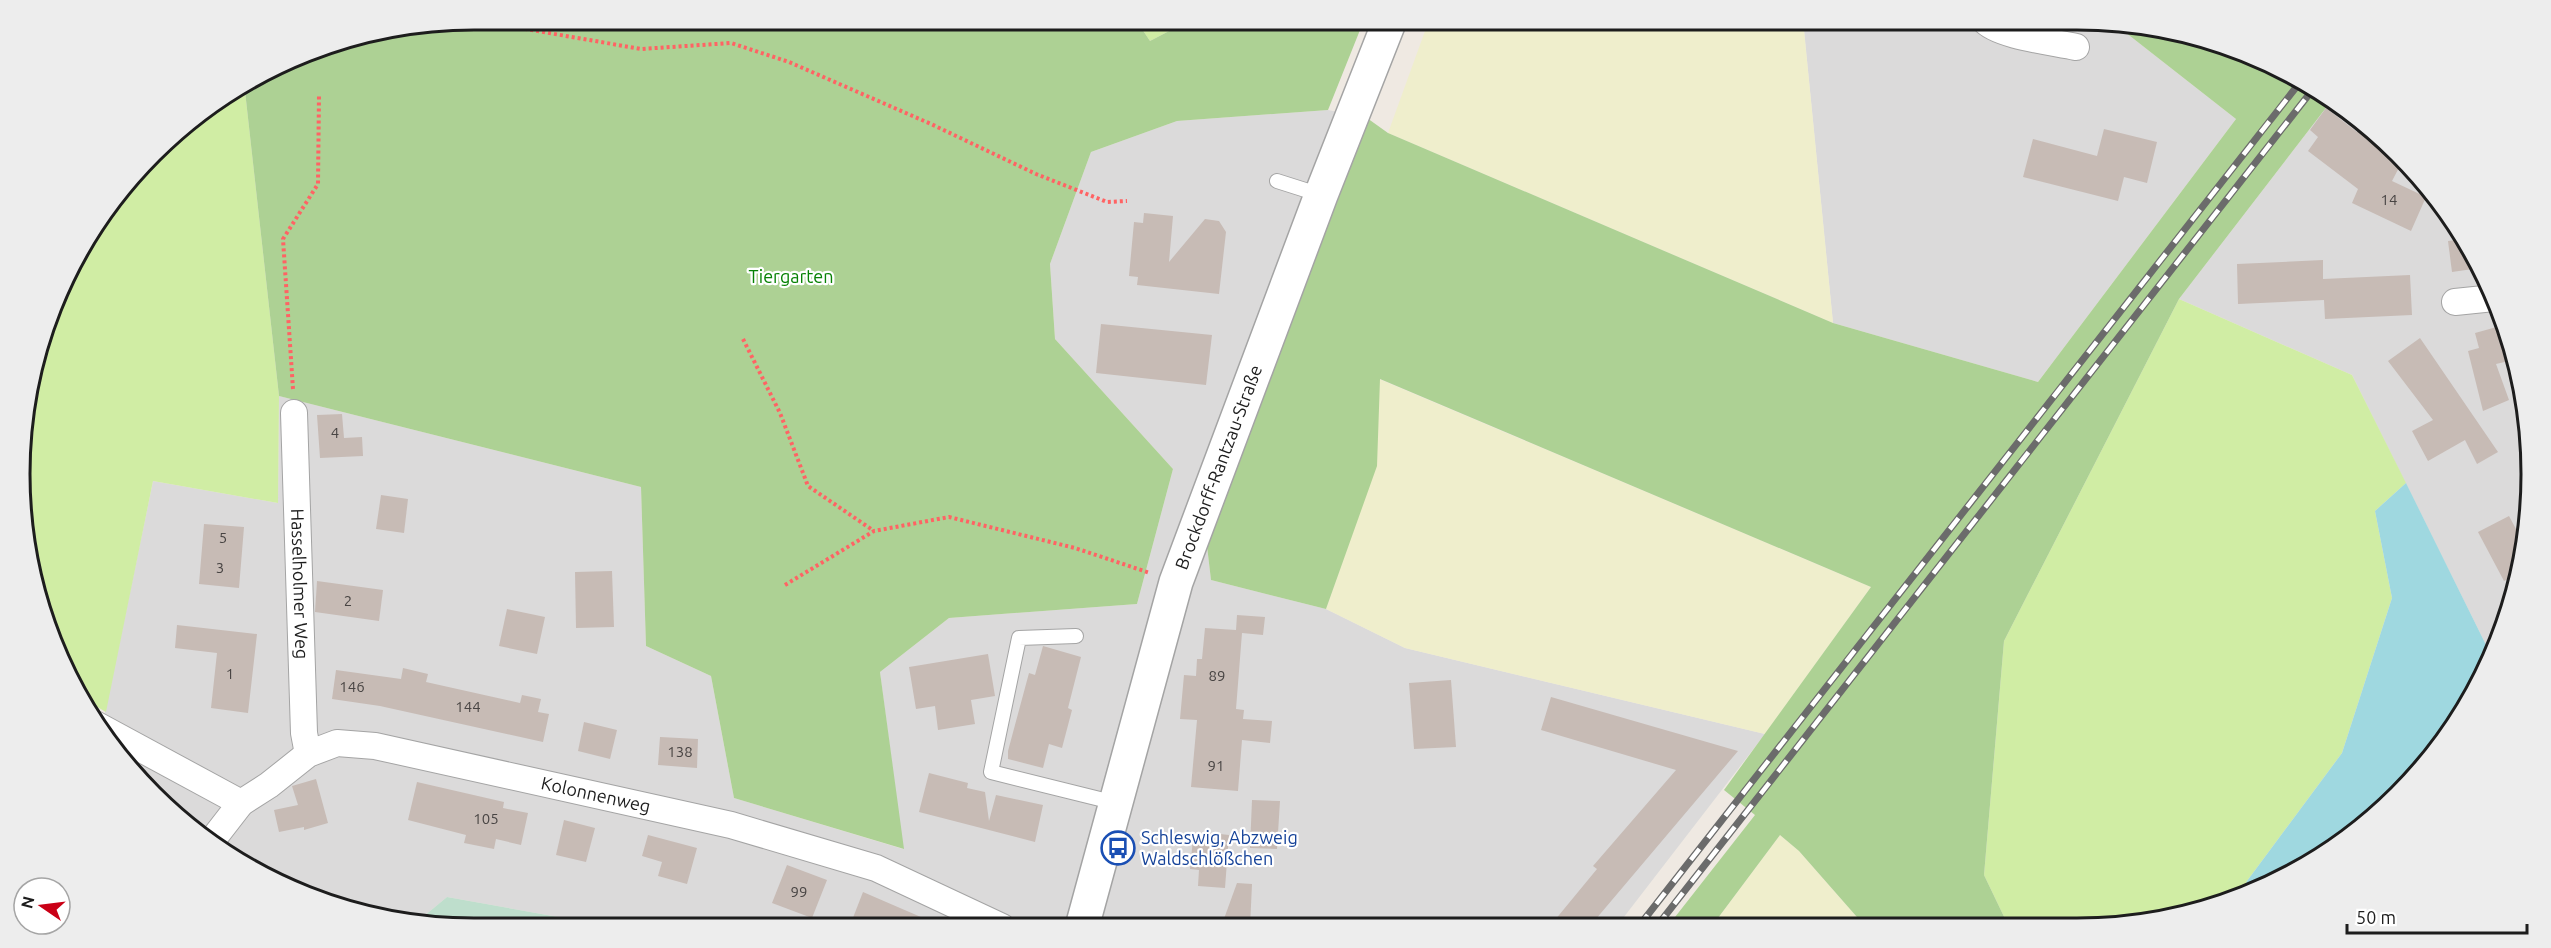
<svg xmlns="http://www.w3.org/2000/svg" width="2551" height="948" font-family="Ubuntu,sans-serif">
<rect width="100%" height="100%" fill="#efe9e2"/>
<g fill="#dbdada">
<path d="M1803,20h274l39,5 120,94 -198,263 -205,-59z"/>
<path d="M2332,100l22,14 65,61 52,72 36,81 21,87 2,89 -14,88 -27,59 -137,-276 -173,-76z"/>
<path d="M1328,110l39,8 -160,428 4,34 115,29 79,39 360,86 -148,192 -998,2 -172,-31 -29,24 -62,-8 -83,-31 -75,-47 -97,-103 52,-251 125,22 1,-107 362,91 5,159 65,30 23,122 169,51 -23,-177 69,-54 188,-14 36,-135 -118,-130 -5,-75 41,-112 86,-31z"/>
</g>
<g fill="#efeecc">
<path d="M1429,20h374l30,303 -445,-190z"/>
<path d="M1379,379l492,208 -106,147 -360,-86 -79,-39 50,-143z"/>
<path d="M1780,835l19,16 65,74 -152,1z"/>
</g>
<g fill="#d0eda4">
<path d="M1136,20h54l-40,21z"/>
<path d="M244,82l35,314 -1,107 -125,-22 -47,231 -26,-15 -26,-49 -26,-85 -5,-149 21,-86 36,-81 95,-115z"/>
<path d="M2179,299l173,76 54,108 -31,28 17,87 -50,155 -95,128 -4,11 -106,33h-129l-24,-50 20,-234z"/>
</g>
<g fill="#add194">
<path d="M474,20h662l14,21 40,-21h174l-36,90 -151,11 -86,31 -41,112 5,75 118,130 -36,135 -188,14 -69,54 24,177 -170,-51 -23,-122 -65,-30 -5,-159 -362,-91 -35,-314 84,-38z"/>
<path d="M2116,25l79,10 83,32 54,33 -153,199 -175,342 -20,234 24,50h-144l-65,-74 -19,-16 -68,91h-44l87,-111 -31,-25 147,-203 -491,-208 -3,87 -51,143 -115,-29 -4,-34 160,-428 21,15 445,190 205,59 198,-263z"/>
</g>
<path fill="#bedecc" d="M447,897l172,31h-145l-56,-7z"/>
<path fill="#9fd8e0" d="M2406,483l83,168 -34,75 -79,90 -98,66 -35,10 4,-11 95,-128 50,-155 -17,-87z"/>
<g fill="#c7bbb5">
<path d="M2326,108l31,24 6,-9 40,37 -11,21 34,16 -15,34 -59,-28 6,-14 -50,-38 10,-14 -8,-7z"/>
<path d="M2104,129l53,13 -10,41 -23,-6 -6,24 -95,-24 10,-38 64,17z"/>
<path d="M1144,213l29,3 -4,46 36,-43 14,2 7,11 -7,62 -82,-9 1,-8 -9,-1 5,-54 9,1z"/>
<path d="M2465,239l15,29 -28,4 -4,-31z"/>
<path d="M2323,260v19l87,-4 2,40 -87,4 -1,-19 -86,4 -1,-40z"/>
<path d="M1101,324l111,11 -6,50 -110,-12z"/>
<path d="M2504,325l9,35 -17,4 13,36 -26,11 -15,-60 11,-3 -4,-15z"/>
<path d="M2420,338l78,114 -21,12 -12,-24 -37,21 -16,-30 21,-11 -45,-59z"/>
<path d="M342,414l2,24 18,-1 1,19 -43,2 -3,-43z"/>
<path d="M381,495l27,4 -4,34 -28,-4z"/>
<path d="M2509,516l15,28 -5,29 -15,8 -26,-49z"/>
<path d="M204,524l40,3 -5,61 -40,-4z"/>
<path d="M612,571l2,56 -38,1 -1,-56z"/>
<path d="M317,581l66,9 -4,31 -64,-9z"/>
<path d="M507,609l38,8 -8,37 -38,-8z"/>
<path d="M1237,615l28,2 -2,18 -21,-2 -6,76 8,1 -1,9 29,2 -2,22 -28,-3 -4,51 -47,-4 6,-67 -17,-1 4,-44 12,1 1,-17h5l3,-31 31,2z"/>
<path d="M177,625l80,9 -9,79 -37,-5 6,-55 -42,-5z"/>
<path d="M1043,646l38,11 -13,51 4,2 -10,38 -13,-4 -6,24 -35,-9v-8l21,-78 6,2z"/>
<path d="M988,654l7,42 -24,4 4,24 -37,6 -3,-24 -19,3 -7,-42z"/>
<path d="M403,668l25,6 -2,8 94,21 2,-8 19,4 -3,13 11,2 -6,28 -163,-36 -48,-7 4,-29 65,9z"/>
<path d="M1451,680l5,67 -42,2 -5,-66z"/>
<path d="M1551,697l187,54 -148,175h-40l47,-57 -4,-3 83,-96 -135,-40z"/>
<path d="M584,722l33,8 -7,29 -32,-8z"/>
<path d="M660,737l38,2 -1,29 -39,-3z"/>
<path d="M929,773l39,10 -1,5 18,4 4,29 7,-26 47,10 -8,37 -116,-30z"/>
<path d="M316,779l12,44 -24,7v-3l-25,5 -5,-22 24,-5 -6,-19z"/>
<path d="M417,782l87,20 -1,6 25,5 -7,32 -25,-6 -2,10 -30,-6 2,-8 -58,-15z"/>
<path d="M1252,800l28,1 -3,48 -27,-1z"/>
<path d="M564,820l31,8 -9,34 -30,-7z"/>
<path d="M1203,832l26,3 -4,53 -27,-2 1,-16 -9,-1 3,-30 9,1z"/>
<path d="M648,835l49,13 -10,36 -29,-8 4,-14 -20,-6z"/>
<path d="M787,865l40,15 -15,38 -40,-15z"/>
<path d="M1237,883l15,1 -2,43h-29z"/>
<path d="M863,892l81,35 -95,1z"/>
</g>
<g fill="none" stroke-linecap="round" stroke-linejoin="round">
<defs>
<g id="service">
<path d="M1277,181l44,14"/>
<path d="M1076,636l-57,2 -28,134 125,31"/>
</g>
<g id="minor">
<path d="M1984,20c13,16 70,22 92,27"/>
<path d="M2455,302l39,-4"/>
<path id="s1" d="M294,413l10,320 4,21"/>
<path d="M95,724l146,79"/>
<path id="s2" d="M210,843l31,-40 28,-18 39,-31 29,-11 38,3 356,79 145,43 126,59"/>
</g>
<g id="tertiary">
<path id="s3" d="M1082,927l94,-345 145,-387 69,-175"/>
</g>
</defs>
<use href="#service" stroke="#a4a4a4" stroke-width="16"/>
<use href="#minor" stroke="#a4a4a4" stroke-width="28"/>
<use href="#tertiary" stroke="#a4a4a4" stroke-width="36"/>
<g stroke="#ff6364" stroke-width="4" stroke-dasharray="3 3" stroke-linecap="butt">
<path d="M502,20l24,9 115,20 90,-6 58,19 142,62 105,50 71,28 20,-1"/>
<path d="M743,339l37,74 28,73 66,45"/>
<path d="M293,389l-10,-150 35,-55 1,-89"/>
<path d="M785,585l89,-54 75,-14 126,31 75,25"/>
</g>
<use href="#service" stroke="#fff" stroke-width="14"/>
<use href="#minor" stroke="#fff" stroke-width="26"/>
<use href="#tertiary" stroke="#fff" stroke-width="33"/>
<defs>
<g id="rail">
<path d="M1639,926l662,-845"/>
<path d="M1657,926l657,-838"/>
</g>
</defs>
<use href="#rail" stroke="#6b6b6b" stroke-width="7"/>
<use href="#rail" stroke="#fff" stroke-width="4.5" stroke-dasharray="14" stroke-linecap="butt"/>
</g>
<defs>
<symbol id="bus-ring" viewBox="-11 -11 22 22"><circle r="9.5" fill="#fff" stroke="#1a4fb4" stroke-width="1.5"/><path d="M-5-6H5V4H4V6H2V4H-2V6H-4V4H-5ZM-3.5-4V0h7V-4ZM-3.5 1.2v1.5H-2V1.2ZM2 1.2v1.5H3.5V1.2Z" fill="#1a4fb4"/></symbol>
</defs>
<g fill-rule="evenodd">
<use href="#bus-ring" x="1099" y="829" width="38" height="38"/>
</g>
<g text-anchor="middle" stroke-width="4.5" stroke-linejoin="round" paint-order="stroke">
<g font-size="15" fill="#484443">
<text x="2389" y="205">14</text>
<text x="335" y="438">4</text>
<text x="223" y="543">5</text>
<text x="220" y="573">3</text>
<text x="348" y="606">2</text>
<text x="230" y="679">1</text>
<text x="1217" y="681">89</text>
<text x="352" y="692">146</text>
<text x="468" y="712">144</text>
<text x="680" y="757">138</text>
<text x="1216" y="771">91</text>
<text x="486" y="824">105</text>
<text x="799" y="897">99</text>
</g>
<g font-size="18" fill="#078204" stroke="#fff">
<text x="791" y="283">Tiergarten</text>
</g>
<g font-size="18" fill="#1d1d1d" stroke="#fff">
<text dy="6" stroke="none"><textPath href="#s3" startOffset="480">Brockdorff-Rantzau-Straße</textPath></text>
<text dy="6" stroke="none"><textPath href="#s1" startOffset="171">Hasselholmer Weg</textPath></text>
<text dy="6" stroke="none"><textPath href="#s2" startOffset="429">Kolonnenweg</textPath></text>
</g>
<g font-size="18" fill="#164399" stroke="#fff" text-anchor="start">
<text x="1141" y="844">Schleswig, Abzweig<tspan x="1141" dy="21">Waldschlößchen</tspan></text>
</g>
</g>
<path d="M0 0H2551V948H0ZM474 30H2077A444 444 0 0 1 2521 474V474A444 444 0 0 1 2077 918H474A444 444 0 0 1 30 474V474A444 444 0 0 1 474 30Z" fill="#ededed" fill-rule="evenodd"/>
<path fill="none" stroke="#1d1d1d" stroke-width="3" d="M474 30H2077A444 444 0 0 1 2521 474V474A444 444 0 0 1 2077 918H474A444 444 0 0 1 30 474V474A444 444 0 0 1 474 30Z"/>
<g transform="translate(42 906) rotate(284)"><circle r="28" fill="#ffffff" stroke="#a5a5a5" stroke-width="1.5"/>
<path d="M0-4.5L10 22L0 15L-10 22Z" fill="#ca0016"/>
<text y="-9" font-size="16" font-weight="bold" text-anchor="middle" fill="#1d1d1d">N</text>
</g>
<path d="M2347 924v9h180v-9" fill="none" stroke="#1d1d1d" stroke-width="3"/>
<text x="2356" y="924" font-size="18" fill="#1d1d1d" stroke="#ffffff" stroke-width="4.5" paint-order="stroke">50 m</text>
</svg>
